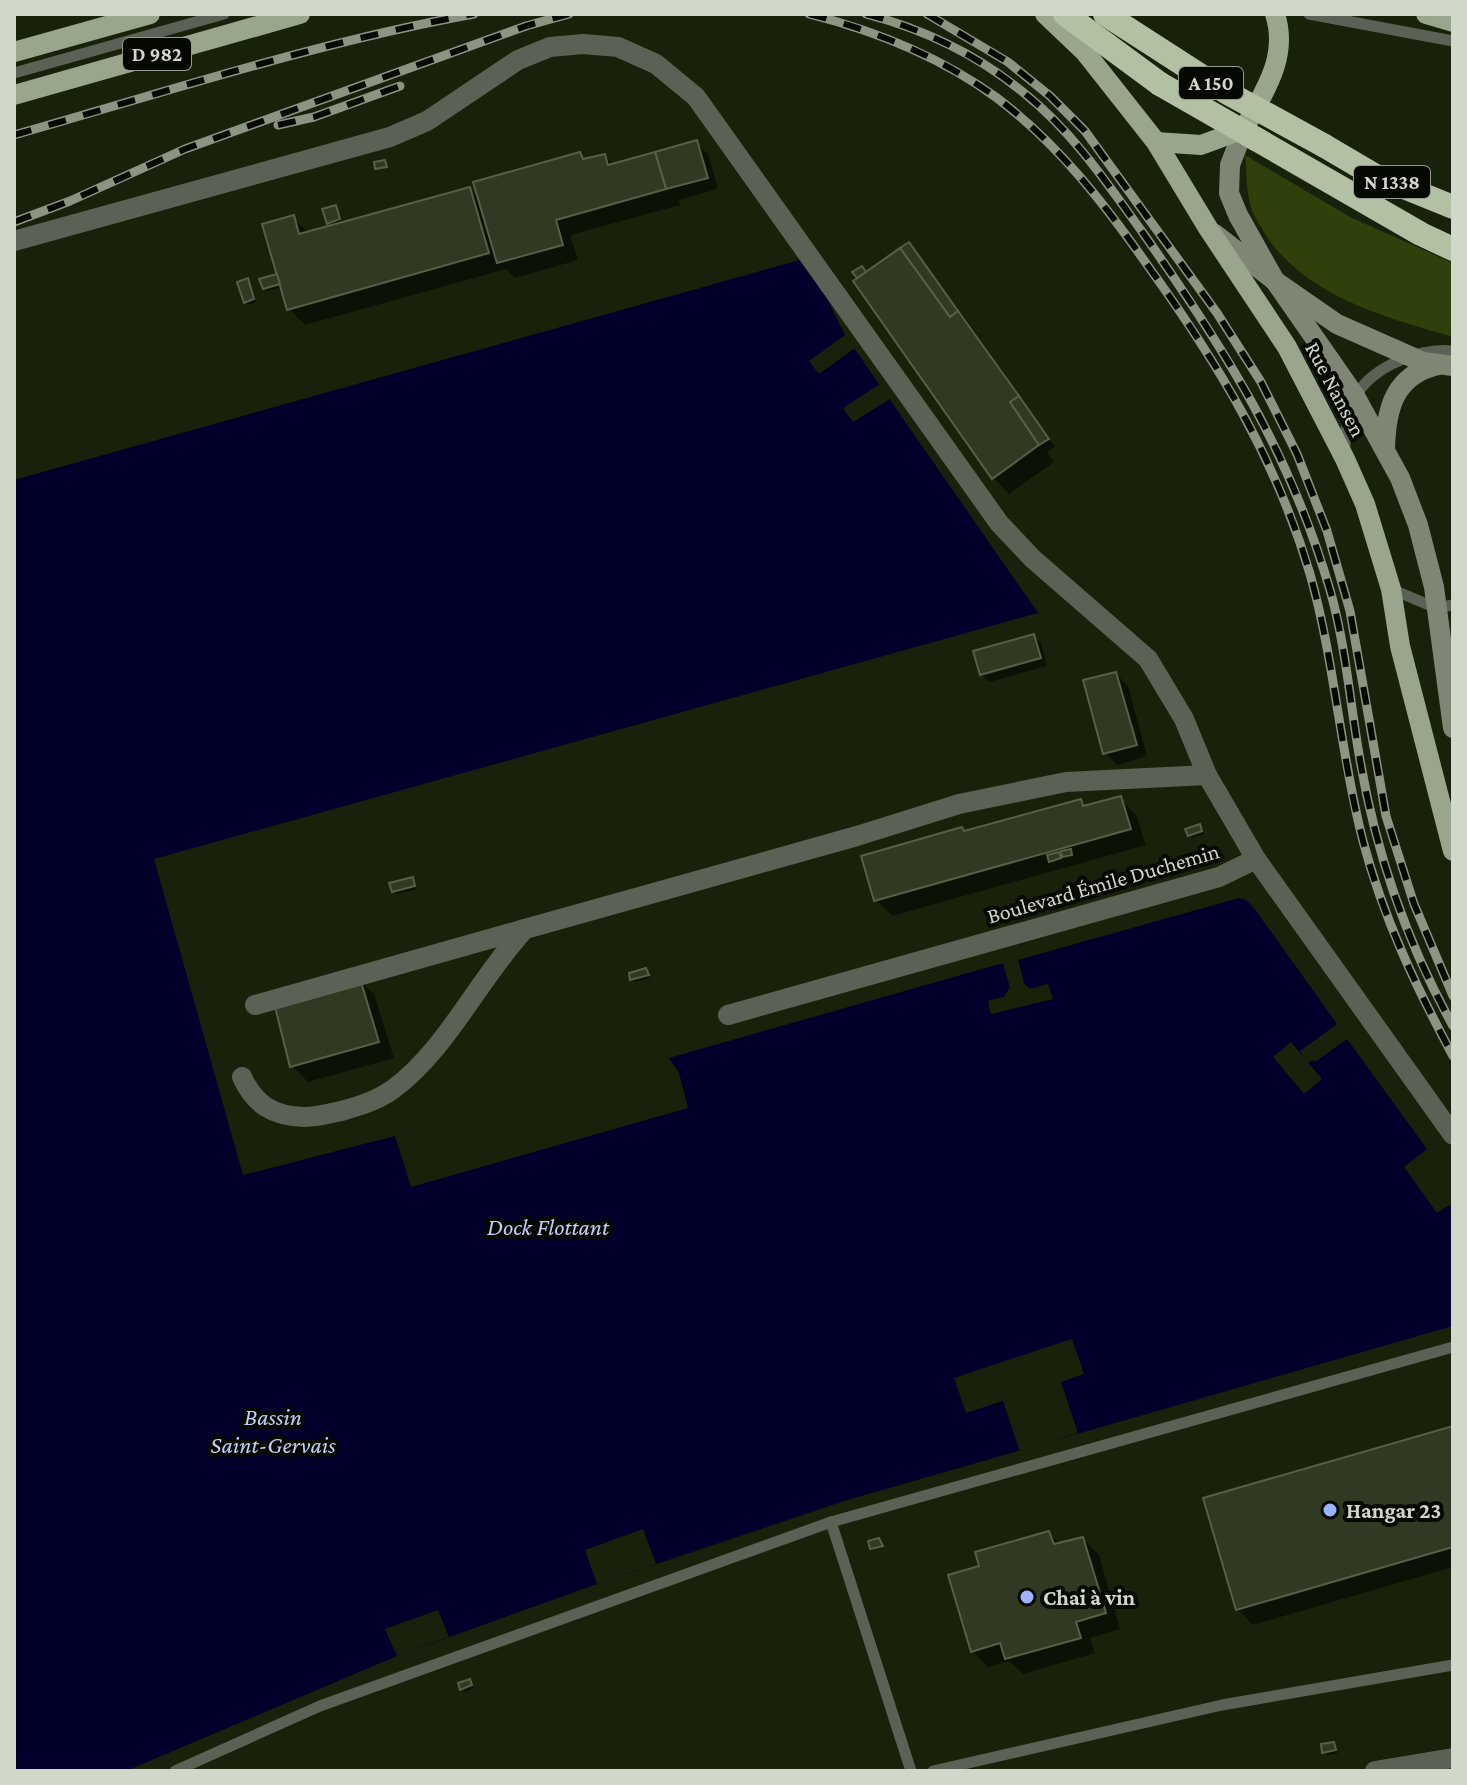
<svg xmlns="http://www.w3.org/2000/svg" width="1467" height="1785" font-family="'Crimson Pro',serif">
<rect width="100%" height="100%" fill="#18210a"/>
<path fill="#2f400b" d="M1245,155l105,62 103,46v74c-78,-23 -165,-45 -201,-127 -6,-15 -5,-38 -7,-55z"/>
<path fill="#02002a" d="M807,258l38,77 193,278 -884,246 89,316 152,-39 608,-173 7,24 -6,10 -16,4 3,13 61,-15 -4,-15 -18,5 -6,-5 -6,-24 221,-62 7,2 8,8 83,116 -37,27 8,12 5,-3 2,2 32,-23 80,110 -23,18 33,46 16,-10v123l-609,175 -247,83 -200,72 -271,115h-112v-1291z"/>
<g fill="#18210a">
<path d="M845,335l10,13 -36,26 -10,-13z"/>
<path d="M880,384l10,15 -37,23 -10,-14z"/>
<path d="M1018,960l6,24 6,5 18,-5 5,15 -62,15 -3,-13 16,-4 6,-10 -7,-24 4,-1 7,26 -8,12 -13,4 1,6 53,-14 -2,-7 -15,4 -9,-6 -7,-26z"/>
<path d="M1291,1042l31,37 -18,15 -31,-37z"/>
<path d="M668,1057l11,16 9,35 -277,79 -16,-51z"/>
<path d="M1072,1339l12,35 -23,8 17,51 -58,19 -17,-51 -37,12 -12,-35z"/>
<path d="M643,1529l13,35 -59,20 -12,-34z"/>
<path d="M438,1610l11,27 -52,19 -12,-27z"/>
</g>
<g fill="#0007">
<path d="M696,143l12,11 10,35 -39,11 1,5 -110,30 8,25 -63,18 -9,-9 -201,56 -16,-16 -6,-22 -15,4 -4,-3 12,-12 17,-58 16,16 24,-7 -5,-5 7,-15 8,17 126,-35 12,12 99,-47 6,6 18,-4 10,9z"/>
<path d="M909,245l65,85 81,117 -8,5 7,10 -45,32 -15,-16 -139,-205 12,1z"/>
<path d="M247,280l9,22 -8,3 -3,-3z"/>
<path d="M1033,636l8,7 6,23 -58,16 -7,-8z"/>
<path d="M1116,674l12,12 19,70 -30,9 -12,-12z"/>
<path d="M1120,799l16,16 10,30 -254,71 -16,-16 90,-67 114,-32 7,7z"/>
<path d="M1199,826l5,8 -11,4 -4,-4z"/>
<path d="M412,879l5,10 -20,5 -4,-3z"/>
<path d="M645,970l5,8 -15,4 -3,-3z"/>
<path d="M358,978l16,16 20,64 -86,24 -16,-16 -17,-65z"/>
<path d="M1453,1428v139l-200,58 -16,-16z"/>
<path d="M1049,1533l12,12 22,-6 16,16 21,74 -30,9 5,15 -72,21 -14,-13 -21,6 -16,-16 9,-84z"/>
<path d="M469,1681l5,7 -9,4 -3,-3z"/>
<path d="M1333,1744l5,9 -11,2 -3,-3z"/>
</g>
<g fill="#303921" stroke="#556046" stroke-width="2">
<path d="M697,140l11,38 -42,11 -11,-37z"/>
<path d="M580,152l3,7 22,-5 3,11 47,-13 11,37 -110,31 7,25 -66,18 -24,-81z"/>
<path d="M385,160l2,7 -12,2 -1,-7z"/>
<path d="M470,187l19,66 -202,57 -25,-86 32,-9 5,19z"/>
<path d="M336,205l4,14 -13,5 -5,-15z"/>
<path d="M909,242l49,69 -8,6 -50,-69z"/>
<path d="M900,248l50,69 8,-6 61,85 -9,6 29,43 -47,34 -139,-198z"/>
<path d="M862,266l4,6 -9,6 -5,-6z"/>
<path d="M277,274l3,10 -17,5 -4,-10z"/>
<path d="M248,278l6,21 -10,4 -7,-21z"/>
<path d="M1019,396l30,43 -10,6 -29,-43z"/>
<path d="M1034,634l7,24 -61,17 -7,-24z"/>
<path d="M1116,672l21,73 -34,9 -20,-74z"/>
<path d="M1121,796l10,33 -257,72 -13,-45 101,-29 2,4 117,-32 2,7z"/>
<path d="M1200,824l2,7 -14,5 -3,-7z"/>
<path d="M1071,849l1,6 -10,2 -1,-6z"/>
<path d="M1059,852l2,6 -12,4 -2,-7z"/>
<path d="M413,877l2,9 -23,6 -3,-9z"/>
<path d="M646,968l3,7 -19,5 -1,-7z"/>
<path d="M359,975l20,67 -89,25 -17,-68z"/>
<path d="M1453,1426v121l-217,63 -33,-112z"/>
<path d="M1049,1531l5,13 29,-7 23,76 -30,9 5,16 -76,21 -5,-16 -29,9 -23,-77 31,-9 -4,-14z"/>
<path d="M879,1538l4,8 -13,3 -2,-8z"/>
<path d="M470,1679l2,6 -12,5 -2,-7z"/>
<path d="M1334,1742l2,8 -14,3 -1,-9z"/>
</g>
<g fill="none" stroke-linecap="round" stroke-linejoin="round">
<g stroke="#5c6155" stroke-width="11">
<path d="M1309,14l144,27"/>
<path d="M14,73l210,-59"/>
<path d="M1345,449c0,-18 2,-39 12,-55 18,-29 64,-46 96,-43"/>
<path d="M1391,589l45,19 17,-3"/>
<path d="M831,1522l80,249"/>
<path d="M175,1771l145,-65 511,-184 622,-175"/>
<path d="M933,1771l289,-66 231,-40"/>
</g>
<g stroke="#5c6155" stroke-width="20">
<path d="M14,241l376,-104 37,-16 91,-61 32,-13 33,-3 35,3 38,17 40,33 303,426 34,36 115,100 36,60 23,56 49,84 197,276"/>
<path d="M255,1005l270,-76"/>
<path d="M728,1015l491,-138 37,-18"/>
<path d="M242,1077c13,28 31,39 62,40 13,0 24,-3 37,-6 18,-5 35,-10 51,-21 55,-40 87,-112 133,-161l332,-93 102,-32 107,-22 141,-7"/>
<path d="M1375,1771l78,-13"/>
</g>
<g stroke="#7f8774" stroke-width="20">
<path d="M1244,129l-14,36 -1,28 9,22 37,66 80,115 45,82 18,47 16,62 19,141"/>
<path d="M1215,234l60,47 62,43 86,38 30,4"/>
<path d="M1385,449c1,-40 9,-74 53,-84"/>
</g>
<g stroke="#9aa58d" stroke-width="20">
<path d="M1045,14l40,38 71,90 52,86 79,119 58,112 20,45 26,85 9,57 53,205"/>
<path d="M1426,14l27,8"/>
<path d="M14,52l136,-38"/>
<path d="M14,95l286,-81"/>
<path d="M1156,142l45,3 43,-16c20,-37 45,-72 31,-115"/>
</g>
<g stroke="#b3c0a3" stroke-width="24">
<path d="M1065,14l95,70"/>
<path d="M1256,139l165,95 32,15"/>
<path d="M1323,145l51,30 79,32"/>
</g>
<defs>
<g id="rail">
<path d="M809,14c67,17 132,43 188,84 62,47 107,105 151,168 70,97 128,193 162,308 25,88 30,179 53,267 20,76 53,146 90,215"/>
<path d="M866,14c57,15 112,41 158,79 49,39 83,90 119,140 83,118 146,217 187,357 16,56 20,114 30,170 16,93 47,183 93,266"/>
<path d="M927,14l81,48 42,34 35,35 132,182 44,69 36,72 30,77 23,80 36,205 28,88 39,92"/>
<path d="M278,125l36,-8 86,-31"/>
<path d="M14,135c152,-43 304,-93 460,-121"/>
<path d="M14,222l56,-21 115,-52 341,-123 43,-12"/>
</g>
</defs>
<use href="#rail" stroke="#8c9482" stroke-width="9"/>
<use href="#rail" stroke="#060902" stroke-width="6" stroke-dasharray="18" stroke-linecap="butt"/>
<g stroke="#b3c0a3" stroke-width="24">
<path d="M1105,14l121,78 97,53"/>
<path d="M1160,84l96,55"/>
</g>
</g>
<g fill="#9cb4fd" stroke="#060902" stroke-width="3">
<circle cx="1330" cy="1510" r="8"/>
<circle cx="1027" cy="1597" r="8"/>
</g>
<g text-anchor="middle" stroke-width="8" stroke-linejoin="round" paint-order="stroke">
<g fill="#060902" stroke="#949a8d" stroke-width="2">
<rect x="123" y="38" width="68" height="32" rx="6"/>
<rect x="1179" y="67" width="64" height="32" rx="6"/>
<rect x="1354" y="166" width="76" height="32" rx="6"/>
</g>
<g font-size="20" font-weight="bold" fill="#d1d8c9">
<text x="157" y="61">D 982</text>
<text x="1211" y="90">A 150</text>
<text x="1392" y="189">N 1338</text>
</g>
<g font-size="22" fill="#d1d8c9" stroke="#060902">
<text transform="translate(1336 389) rotate(62)" y="8">Rue Nansen</text>
<text transform="translate(1103 883) rotate(-16)" y="8">Boulevard Émile Duchemin</text>
</g>
<g font-size="22" font-weight="bold" fill="#d1d8c9" stroke="#060902" text-anchor="start">
<text x="1346" y="1518">Hangar 23</text>
<text x="1043" y="1605">Chai à vin</text>
</g>
<g font-size="24" font-style="italic" fill="#c0cff8" stroke="#060902">
<text x="548" y="1235">Dock Flottant</text>
<text x="273" y="1425">Bassin<tspan x="273" dy="28">Saint-Gervais</tspan></text>
</g>
</g>
<rect width="1467" height="1785" fill="none" stroke="#d1d8c9" stroke-width="32"/>
</svg>
